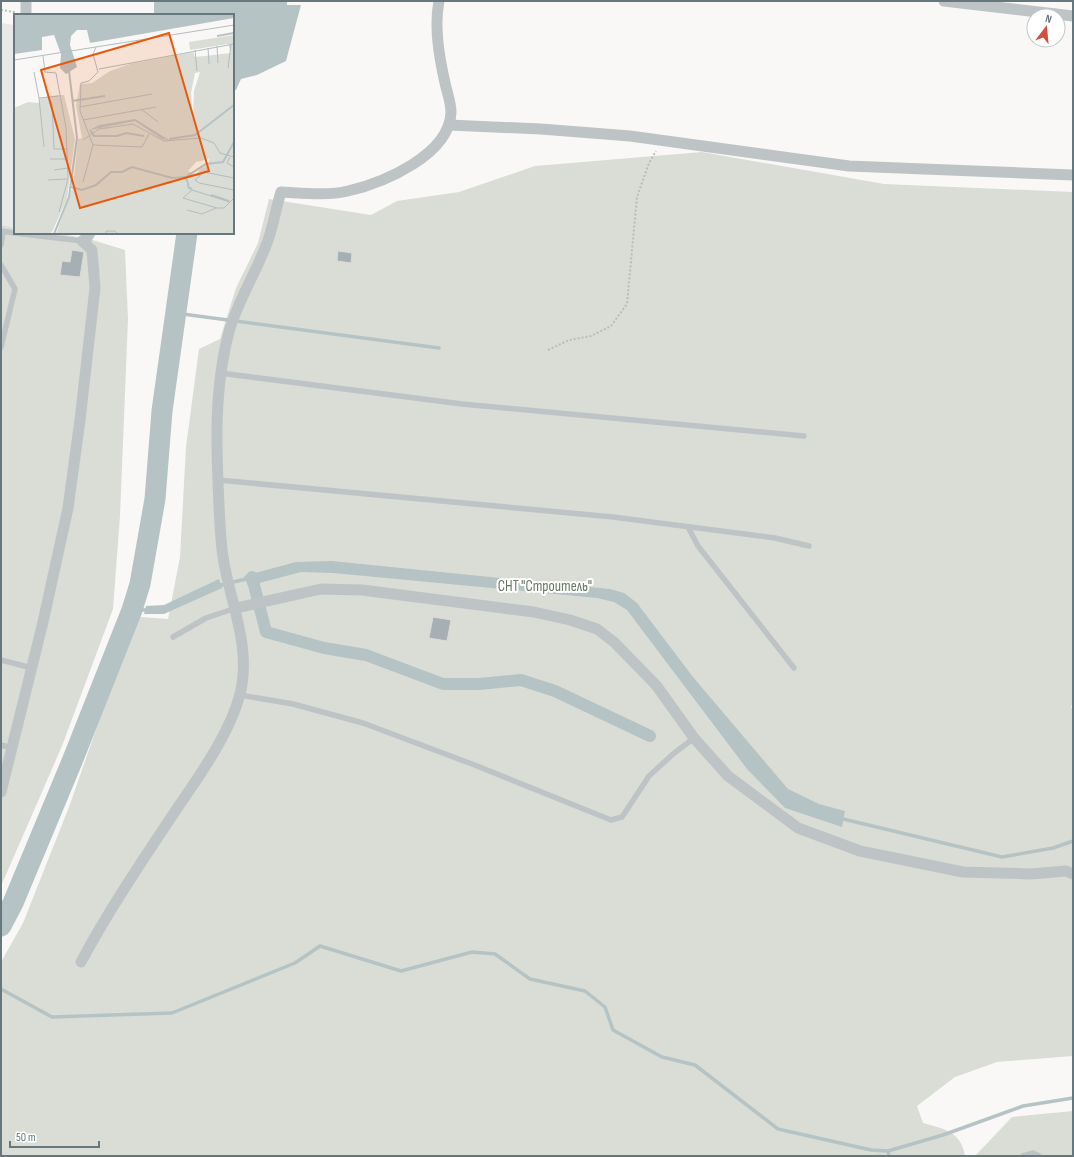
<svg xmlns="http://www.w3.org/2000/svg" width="1074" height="1157" font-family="'Sofia Sans Condensed',sans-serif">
<rect width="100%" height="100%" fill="#f9f8f7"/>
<path fill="#e7e8e7" d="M1,23l14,2v203l-14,-3z"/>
<g fill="#d9ddd6">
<path d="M702,152l182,32 189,8v508l-2,8h2v348l-76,6 -42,15 -38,29 6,17c21,6 38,8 42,33h-964v-194l22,-39 46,-116 65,-186 7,-4 27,2 12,-62 6,-110 13,-98 21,-10 16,-51 22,-45 11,-44 102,16 26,-14 62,-9 76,-26z"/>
<path d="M1,225l14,3v5h37l34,5 39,12 3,69 -8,197 -7,93 -51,137 -61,140z"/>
<path d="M1073,1111v45h-98l37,-39z"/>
</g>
<g fill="#b6c3c5">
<path d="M154,1h133v4h14l-15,56 -29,14 -16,4 -5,11h-3v-75h-79z"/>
<path d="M332,561l278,28 14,4 13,10 56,74 95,112 31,15 26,7 -3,16 -57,-19 -38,-39 -120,-159 -13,-8 -17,-4 -264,-25 -32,-1 -53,14 -4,-10 52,-14z"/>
<path d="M219,579l3,9 -58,26h-20l2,-8 18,-1z"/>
</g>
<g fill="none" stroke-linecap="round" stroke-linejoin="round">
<g stroke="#b6c3c5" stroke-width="3.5">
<path d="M175,313l264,35"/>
<path d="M217,586l33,-8"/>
<path d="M132,610h16"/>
<path d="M839,818l163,39 51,-9 20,-7"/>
<path d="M1,989l51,28 120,-4 123,-50 25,-17 81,25 71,-19 23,2 35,25 55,12 20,16 8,23 49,27 33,8 83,64 93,21 17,1 1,5"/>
<path d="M888,1151l55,-16 80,-29 50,-8"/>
</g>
<path stroke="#b6c3c5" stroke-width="12" d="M252,577l14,55 58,16 42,7 77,29h36l42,-4 34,11 95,45"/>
<path stroke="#b6c3c5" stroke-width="21" d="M1,926l12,-23 60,-144 59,-149 8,-26 15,-85 7,-88 25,-178"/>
</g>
<g fill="#a6afb3" stroke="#dadad9">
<path d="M72,250l12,2 -4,25 -20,-2 2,-14 8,1z"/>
<path d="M338,251l14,2 -1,10 -14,-2z"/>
<path d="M433,617l18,3 -4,21 -18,-3z"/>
</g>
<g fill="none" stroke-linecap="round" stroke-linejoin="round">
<g stroke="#b9bdbe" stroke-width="2" stroke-dasharray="2 2" stroke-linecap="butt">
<path d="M1,10l14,2"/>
<path d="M548,350l21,-10 22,-4 20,-10 16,-22 10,-107 12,-34 7,-12"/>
</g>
<g stroke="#bec3c6" stroke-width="5.5">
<path d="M1,231l14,2"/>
<path d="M15,233l67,8"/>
<path d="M1,245l2,-13"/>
<path d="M1,265l14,24 -14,58"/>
<path d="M220,373l242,31 342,32"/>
<path d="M218,480l395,37 162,21 34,8"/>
<path d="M688,527l10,19 96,122"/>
<path d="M173,637l33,-19 30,-10"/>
<path d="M1,660l31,8"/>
<path d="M240,695l53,9 70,19 109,41 139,56 11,-3 27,-41 24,-22 21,-16"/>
<path d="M1,745l11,3"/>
<path d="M1023,1156l10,-3 6,3"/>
</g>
<g stroke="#bec3c6" stroke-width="11">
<path d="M26,1v14"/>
<path d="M944,1l129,15"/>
<path d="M449,125l92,4 89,7 219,30 224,9"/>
<path d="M236,608l85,-19 41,1 172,22 36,8 27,9 17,13 42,43 38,53 34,38 70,52 62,23 103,21 68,2 35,-3 7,3"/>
<path d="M1,792l42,-170 25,-114 12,-88 15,-132 -3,-38 -10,-9 5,-3 3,-5"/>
<path d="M81,962c29,-54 63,-104 97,-155 22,-32 52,-74 62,-113 11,-43 -7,-85 -15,-126 -3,-13 -4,-28 -5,-42 -3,-64 -8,-131 9,-194 8,-29 25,-56 36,-84 8,-18 10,-37 16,-56 21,1 46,4 67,-1 35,-8 102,-36 103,-79 0,-9 -4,-20 -6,-29 -6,-27 -11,-56 -6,-82"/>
</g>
</g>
<g text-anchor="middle" stroke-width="4" stroke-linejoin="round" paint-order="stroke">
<g font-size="15" fill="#6a7765" stroke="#fff">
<text x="545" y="591">СНТ "Строитель"</text>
</g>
</g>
<g transform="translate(14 14)">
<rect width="220" height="220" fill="#f9f8f7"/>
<path d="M220,21v199h-178l17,-48 5,-47 4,-1 -6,-33 4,-21 12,-1 18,-12 20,-7 63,-12 2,5 36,-4 -3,-9 -38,6 -1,-8zM186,58l-6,19 -1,27 -2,-25 4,-20zM195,145l-1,6 -8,4 -4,6 -8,-4 8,-9zM45,81h5l11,44 -8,60 -16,35h-37v-126l14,-6 11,1 1,-5z" fill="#d9ddd6" fill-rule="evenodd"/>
<path d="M0,0h220v4l-144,25 -3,-13h-10l-6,6 -1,9 7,22 -11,7 -6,-6 1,-14 -7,-19 -12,2v13l-28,4zM121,105l34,21 -7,-1 -27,-18 -45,9 9,-5z" fill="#b6c3c5"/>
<path fill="none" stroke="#b6c3c5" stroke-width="2" d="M203,22l17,-3M58,87l33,-5M76,116l4,6h23l9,-3 18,3M155,125l26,-4 39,-30M173,162l19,-12 17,-2 11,-20M57,173l11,3 14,-5 15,-13h11l10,-5 40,11 14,-1 3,11 3,1M197,181l18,6M40,220l15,-37 8,-59 -8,-67"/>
<path fill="none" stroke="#b5bcc0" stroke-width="1" d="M203,32l1,17M194,34l1,16M181,36l2,21M29,42l2,16 11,1 10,55 2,51 -9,33M0,46l220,-35M214,54l3,-23M85,55l135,-25M20,58l5,26 20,-2M35,83l3,7 2,45h13M25,84l5,49M66,93l72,-13M127,95l17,13M69,106l73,-13M69,126l16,-11 34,-5 31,17 37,-3 13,5 6,10 14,4M79,131l49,2 7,-13M216,143l-3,6 7,4M36,145h17M40,156l14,-2M220,164l-30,-6 -9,8 4,3 35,7M34,166l19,-1M69,168l10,-37 -13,-34 1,-28 8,-2 9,-9 -5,-18 3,-7M216,188l-38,-12 -9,8 34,10h7l10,-10M173,196l15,4 14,-6M92,220v-3h9l3,3"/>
<path fill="#e8590c" fill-opacity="0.15" stroke="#e8590c" stroke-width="2" d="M155,19l40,138 -129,37 -39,-138z"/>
<rect width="220" height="220" fill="none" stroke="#66777e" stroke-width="2"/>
</g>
<rect width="1074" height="1157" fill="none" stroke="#66777e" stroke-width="4"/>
<g transform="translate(1046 28) rotate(16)"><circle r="19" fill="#ffffff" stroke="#c2c9cb"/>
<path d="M0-3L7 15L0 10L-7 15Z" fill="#d24e3e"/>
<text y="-6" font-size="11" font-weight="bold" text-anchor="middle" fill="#66777e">N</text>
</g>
<path d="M10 1141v6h89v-6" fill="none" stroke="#66777e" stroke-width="2"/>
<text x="16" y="1141" font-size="12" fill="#66777e" stroke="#ffffff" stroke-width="3" paint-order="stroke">50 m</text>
</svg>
